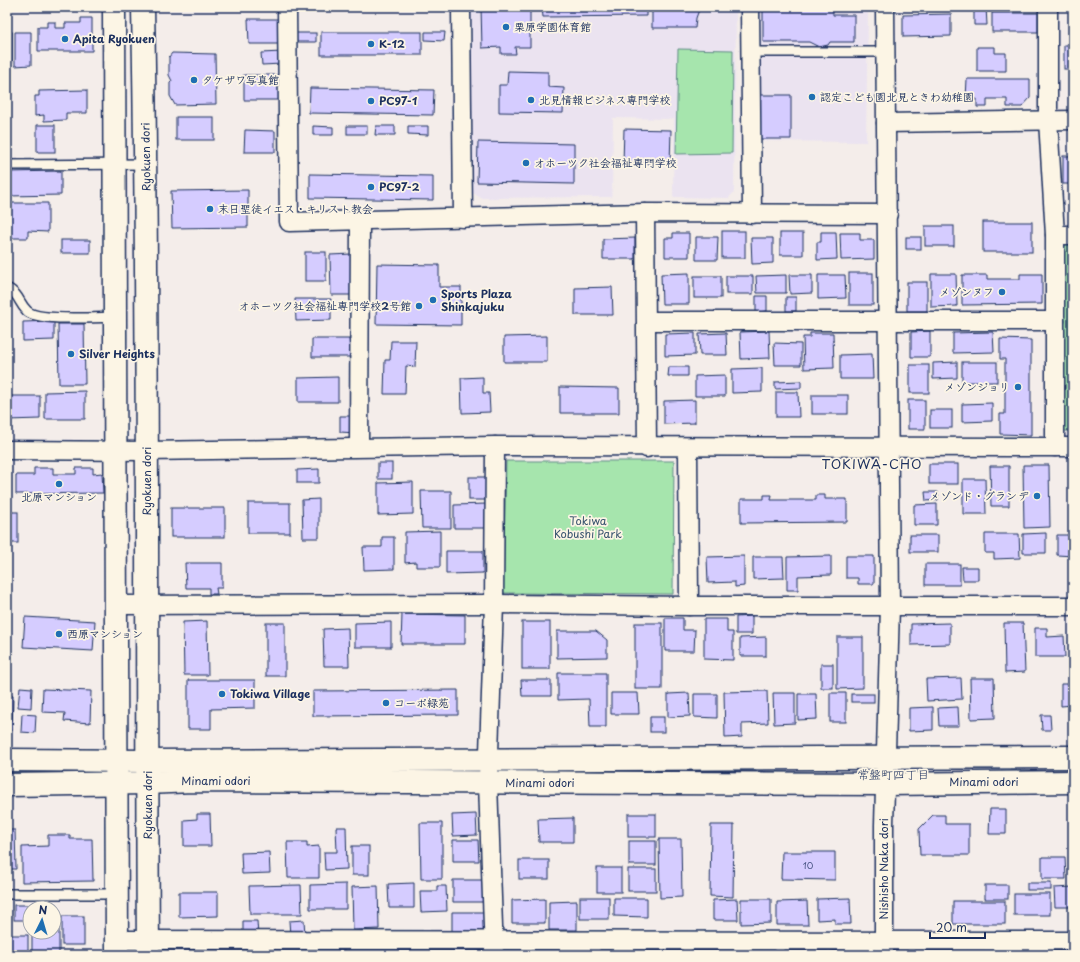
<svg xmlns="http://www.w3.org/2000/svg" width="1080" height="962" font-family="'Playpen Sans','Klee One',sans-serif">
<rect width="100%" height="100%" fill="#f4edea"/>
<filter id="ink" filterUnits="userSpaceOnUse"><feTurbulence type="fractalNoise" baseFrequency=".025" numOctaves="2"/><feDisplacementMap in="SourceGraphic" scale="8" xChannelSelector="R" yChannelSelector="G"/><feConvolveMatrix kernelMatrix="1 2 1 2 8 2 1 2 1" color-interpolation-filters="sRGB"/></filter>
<g filter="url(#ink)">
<g fill="#ebe3f0">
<path d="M471,7h265l-2,185 -5,6 -56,-1 1,-78 -61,-1 -1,79 -131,1 -8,-5z"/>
<path d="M759,7h78v2l31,1 -2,132 -108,-1z"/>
</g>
<g fill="#a6e5ad" stroke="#608a86">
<path d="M678,49l55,1 -1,103 -56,1z"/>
<rect x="1062" y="242" width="11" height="189"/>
<path d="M506,461h168l-1,133 -170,-1z"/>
</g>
<g fill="#d5ccff" stroke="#1b2f5e">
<path d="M481,7h49v40h-15l1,7h-15v-7l-19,1z"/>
<path d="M542,7h104v9l-103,1z"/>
<path d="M652,7h48l-4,11 -1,10h-43z"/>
<path d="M763,7h70v8h21v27h-24l-2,3 -9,2 -10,-5h-46z"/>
<rect x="943" y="7" width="24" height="2"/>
<path d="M974,7h12l1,18h-13z"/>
<rect x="992" y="13" width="46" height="19"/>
<path d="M951,14v22l-48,1v-22z"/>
<path d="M81,18h11v33h-54v-24h9v-5h8v6h10v-5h16z"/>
<path d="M248,19h31v25h-30z"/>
<rect x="7" y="32" width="5" height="31"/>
<path d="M15,32h16v33l-16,1z"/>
<rect x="321" y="32" width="101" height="23"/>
<path d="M425,32h20l-1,9 -19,-1z"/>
<rect x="296" y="33" width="20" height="9"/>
<rect x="1064" y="45" width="9" height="24"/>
<path d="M977,47h18v6h11v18h-29z"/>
<path d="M282,52v12l-20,1 -1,-12z"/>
<path d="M172,53l43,1 1,50 -41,1 -5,-9v-13l2,-2 -3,-6v-18z"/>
<path d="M508,71l40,1v15l16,1 -1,25 -64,-1v-27h8z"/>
<rect x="244" y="75" width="36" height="25"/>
<path d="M967,79h63v19l-8,9h-15v-8h-20v8h-10v-8h-11z"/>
<path d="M310,88l124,2 -1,25 -124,-2z"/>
<path d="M87,90v23h-21v7l-22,1v-6l-9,1v-20h4v-5z"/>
<path d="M760,95h31v44h-32z"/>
<rect x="176" y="117" width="38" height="23"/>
<rect x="37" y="125" width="18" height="27"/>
<path d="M313,126l20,1v8h-20z"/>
<rect x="347" y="126" width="20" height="8"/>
<path d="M376,126h19v9h-20z"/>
<path d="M408,126h20v9l-20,-1z"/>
<path d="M624,129l47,1 -1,34 -47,-1z"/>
<path d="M245,130l30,1v21h-31z"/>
<path d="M478,142l96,2v40l-97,-2z"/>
<rect x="1063" y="156" width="10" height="28"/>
<path d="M61,171v24l-53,1v-24z"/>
<path d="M310,174l123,2v24l-123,-2z"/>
<path d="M248,190v37l-76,1 -1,-37z"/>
<path d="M9,203h39v29l-20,-1v7h-19z"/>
<rect x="983" y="222" width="49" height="30"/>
<rect x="925" y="226" width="29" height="20"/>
<rect x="722" y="231" width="23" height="27"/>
<path d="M821,232h15l1,27 -20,1v-18h4z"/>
<path d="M673,233h16v24h-24v-19h8z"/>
<rect x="780" y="233" width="23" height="22"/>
<path d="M840,233h20v7h14v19l-33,1z"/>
<path d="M696,237h22l-1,23h-21z"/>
<rect x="906" y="237" width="15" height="12"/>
<path d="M635,238v21h-32v-20z"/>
<path d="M751,238h22v25l-21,1z"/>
<rect x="61" y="240" width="29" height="13"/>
<rect x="305" y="252" width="21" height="29"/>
<path d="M351,254l1,41h-21l-1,-40z"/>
<path d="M377,264l62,1v22h22v38l-85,-1z"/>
<path d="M689,273v31h-27l-1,-30z"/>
<rect x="849" y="273" width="24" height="32"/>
<path d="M931,274h25l1,32 -26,1z"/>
<path d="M1020,274h22v30l-80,1v-30h25v4h33z"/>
<path d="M786,275v18h-29l-1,-17z"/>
<path d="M789,275h23v18l-22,1z"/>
<path d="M818,275h27l1,23 -28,1z"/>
<rect x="694" y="276" width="27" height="22"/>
<rect x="726" y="276" width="27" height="18"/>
<rect x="907" y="282" width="20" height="29"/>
<path d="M612,287l1,28h-38v-27z"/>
<path d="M756,296h11v15l-11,1z"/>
<rect x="786" y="297" width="10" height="14"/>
<path d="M295,299h36v21l-35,1z"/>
<path d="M54,321v19l-31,1v-19z"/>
<path d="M58,324h26l1,60h-26z"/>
<path d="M769,331l1,27 -29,1 -1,-27z"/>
<path d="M930,331v26h-19v-25z"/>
<path d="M993,332l1,20 -41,1v-20z"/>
<path d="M695,333v22l-30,1v-22z"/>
<path d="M726,333l1,22h-27l-1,-21z"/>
<path d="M810,333h23l1,35 -30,1 -1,-32h7z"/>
<path d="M547,336v26h-43v-25z"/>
<path d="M312,339h37l1,18h-38z"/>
<path d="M1000,339l31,1v95l-31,-1v-20h5v-55h-5z"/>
<path d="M391,341h25l-1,26 -9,-1 -1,28h-21l1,-34h5z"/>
<path d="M774,343l27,1v21h-26z"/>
<path d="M872,354l1,25h-33v-24z"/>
<path d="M957,362v16l-24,1v-16z"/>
<rect x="962" y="362" width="35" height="20"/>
<rect x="910" y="365" width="19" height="28"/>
<path d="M669,367h19v9h-20z"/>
<path d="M762,368v24l-30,1v-24z"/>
<path d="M725,375v21h-30v-20z"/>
<path d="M338,377v25h-40v-24z"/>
<path d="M483,377v16h6l1,19 -28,1 -1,-35z"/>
<path d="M801,381v7l-26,1v-7z"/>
<path d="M560,387l59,1v25h-59z"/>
<path d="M85,391v28h-40v-27z"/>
<path d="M776,392h22l1,25h-23z"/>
<rect x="812" y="395" width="36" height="19"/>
<path d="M7,396h33v23l-33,1z"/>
<path d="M695,400v23l-31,1v-23z"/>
<rect x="908" y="400" width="17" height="29"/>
<path d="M992,403v18l-30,1v-18z"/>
<rect x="930" y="410" width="22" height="18"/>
<path d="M340,416h16v17l-16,-1z"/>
<rect x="378" y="463" width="14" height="16"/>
<rect x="929" y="464" width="29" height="20"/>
<path d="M1023,465h26l1,62 -26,1z"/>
<path d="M990,466h19v40h-18z"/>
<path d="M34,468h19v6h23v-6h17v6l9,-1 1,20 -87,1v-19h18z"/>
<path d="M319,469v14h-22v-13z"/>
<rect x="469" y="477" width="18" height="23"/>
<path d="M963,479h22l1,35h-23z"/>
<path d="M413,482v32l-35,1v-32z"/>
<path d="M421,491h30v37h-29z"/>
<path d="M925,492h13v8l-12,1z"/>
<path d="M764,495h8l-1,5h45v-5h9v4h22v23l-106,1v-24h23z"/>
<path d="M319,499v39h-16l-1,-38z"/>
<rect x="248" y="503" width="42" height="30"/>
<path d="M486,504v24h-32v-23z"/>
<path d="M937,504v21h-23v-20z"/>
<rect x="171" y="508" width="54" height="29"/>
<rect x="7" y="512" width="11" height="31"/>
<path d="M440,531v36h-24v-5l-11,1v-31z"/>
<path d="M1046,533v20h-23v-19z"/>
<path d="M985,534h34l1,24 -26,1v-6h-9z"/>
<rect x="910" y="535" width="28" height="17"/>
<path d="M1057,535h16v21l-16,-1z"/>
<path d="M382,537h12v32l-30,1 -1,-23h19z"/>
<path d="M446,551h37v22l-37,1z"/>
<path d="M744,556v30l-9,1v-5l-27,1 -1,-26z"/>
<path d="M831,556v19l-33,1v14h-11v-33z"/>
<path d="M846,556h28v28h-16v-6h-12z"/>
<path d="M753,557h30l1,21 -31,1z"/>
<path d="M185,563h37v25h-6l1,6h-8v-6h-23z"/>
<rect x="925" y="564" width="35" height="21"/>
<path d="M962,567h16v13h-15z"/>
<path d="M402,614l63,1v29h-64z"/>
<path d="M752,616v18h-16v-17z"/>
<path d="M25,617l70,4 -2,30 -70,-4z"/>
<path d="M665,618h18v12h12l-1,21h-29z"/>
<path d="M704,619h23v13h6v28l-29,-1z"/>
<path d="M207,621l1,54h-24l-1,-53z"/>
<path d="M391,622v25h-36v-24z"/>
<rect x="522" y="622" width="28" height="47"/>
<rect x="266" y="623" width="19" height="53"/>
<rect x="635" y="623" width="27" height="66"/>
<path d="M950,623v21l-39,1v-21z"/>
<path d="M1004,623h19l2,49 -20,1z"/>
<path d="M348,628l1,38h-25l-1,-37z"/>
<path d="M1035,628h12v9l17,-1 1,21h-30z"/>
<path d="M557,631h39l11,9v17l-50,1z"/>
<path d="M766,637v19h-26v-18z"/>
<path d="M837,637h26v51l-26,1z"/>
<rect x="821" y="664" width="12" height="24"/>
<path d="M558,673h48v54h-16l-1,-28 -31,1z"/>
<path d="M961,678l1,21 -35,2 -1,-22z"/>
<path d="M970,678h24l1,40 -24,1z"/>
<path d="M188,680h67v28l-44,1v20h-23z"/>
<path d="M521,680h30v16h-29z"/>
<path d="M1061,684h12v21l-12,1z"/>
<path d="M20,687l12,1 -1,20 -13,-1z"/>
<path d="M43,689l48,2 -1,32 -26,-2 1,-8 -23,-1z"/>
<path d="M458,690v25l-145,1v-25z"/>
<path d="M767,691l1,32 -26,1v13l-17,1 -1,-46z"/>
<path d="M611,693h27l1,21h-28z"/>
<path d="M689,693l1,23 -22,1v-23z"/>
<path d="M773,693h22v30l-21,1z"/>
<rect x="830" y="693" width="16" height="29"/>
<path d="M694,694h23v24l-23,-1z"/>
<path d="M798,694h18l1,25 -19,1z"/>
<rect x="851" y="694" width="23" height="8"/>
<path d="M7,695l6,1 -1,35h-5z"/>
<path d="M933,707v23l-24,1v-23z"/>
<path d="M958,707l1,19h-20l-1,-18z"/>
<path d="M22,714l14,1 -1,18 -14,-1z"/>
<path d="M1041,715h9l1,15h-9z"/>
<rect x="650" y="717" width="14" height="15"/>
<path d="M990,809h16v25h-17z"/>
<path d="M197,814h13l1,32h-27v-26l13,-1z"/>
<path d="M476,814l1,21 -24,1 -1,-21z"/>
<rect x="628" y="814" width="28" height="23"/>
<path d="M933,815h12v9h24v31h-49l-1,-26z"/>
<path d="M573,818v24h-34l-1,-23z"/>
<rect x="1071" y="819" width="2" height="47"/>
<path d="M420,823h22v56h-21z"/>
<path d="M711,825h23l-1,72 -23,-1z"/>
<path d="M336,827h10l1,42 -22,1 -1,-18h13z"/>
<path d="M7,830h8l1,39h-9z"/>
<path d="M48,835h22v4h22l1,42 -71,1v-35l26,-1z"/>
<path d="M659,839h22l1,58 -22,1z"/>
<path d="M453,840h25l1,21h-26z"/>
<rect x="629" y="841" width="27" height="24"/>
<path d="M287,842h20v5l12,-1v32h-31z"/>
<rect x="352" y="846" width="17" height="29"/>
<path d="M269,852l1,21 -28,1 -1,-21z"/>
<path d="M782,852h53v28l-54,-1z"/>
<path d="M1042,857h23l1,22h-24z"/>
<rect x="519" y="860" width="30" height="19"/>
<rect x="597" y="868" width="24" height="24"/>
<rect x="628" y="869" width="28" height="22"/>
<path d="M453,880h29l1,22h-30z"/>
<path d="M414,883v25h-25l-1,-24z"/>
<rect x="1027" y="883" width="24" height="7"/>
<path d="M346,884v25h-36v-24z"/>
<path d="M301,885l1,29h-52l-1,-28z"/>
<rect x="985" y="885" width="23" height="14"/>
<path d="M378,886l1,43 -26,1 -1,-43z"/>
<path d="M437,886h9l1,25 -26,1 -1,-21h17z"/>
<path d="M1073,887v20h-18l-1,-19z"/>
<path d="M179,892h39v24l-39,1z"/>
<rect x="1014" y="894" width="36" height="21"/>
<rect x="580" y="897" width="29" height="22"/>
<path d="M614,898h33v19l-33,-1z"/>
<path d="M850,898l1,26h-16v-5l-18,1v-21z"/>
<path d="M545,899v24h-33v-23z"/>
<path d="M737,899l1,21h-25v-20z"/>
<path d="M741,899h30v24l-30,1z"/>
<path d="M577,901v29h-28v-28z"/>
<path d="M807,901l1,24h-31v-23z"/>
<rect x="953" y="901" width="52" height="23"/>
<rect x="14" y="905" width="14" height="15"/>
<path d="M54,910h5v45h-27v-23h22z"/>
<path d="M452,912h34l-1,19h-33z"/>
<rect x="62" y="916" width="22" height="29"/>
<path d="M304,920l1,15h-15l-1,-14z"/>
<path d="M243,921h14l1,14h-15z"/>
<rect x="7" y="935" width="21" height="19"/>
<rect x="750" y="952" width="17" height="3"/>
<rect x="833" y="952" width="36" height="3"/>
<path d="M445,953v2h-34v-1z"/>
<path d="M484,953v2h-35v-1z"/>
<rect x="550" y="953" width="20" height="2"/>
<rect x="646" y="953" width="31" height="2"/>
</g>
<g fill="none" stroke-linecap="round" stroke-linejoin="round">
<defs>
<g id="lane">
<path d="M750,52h135"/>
<path d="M7,165l139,-1"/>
<path d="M7,288c13,7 11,14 20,23 11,11 72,6 89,6"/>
<path d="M7,894h109"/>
<path d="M595,941v14"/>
<path d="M687,941v14"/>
<path d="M1047,942v13"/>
<path d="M779,955v-13"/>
</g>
<g id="street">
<path d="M287,7l2,215 356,-9 243,1"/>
<path d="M461,7l2,211"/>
<path d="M750,7l2,207"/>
<path d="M1048,7v113l7,115v212"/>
<path d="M886,123l187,-3"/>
<path d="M645,213l2,235"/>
<path d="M1055,235h18"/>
<path d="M647,321h408"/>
<path d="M359,447l1,-227"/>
<path d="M688,448l1,158"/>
<path d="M7,450l140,1 348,-5 578,1"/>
<path d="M116,605l378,-1 195,2h384"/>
<path d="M117,940l956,1"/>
<path d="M494,955l-6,-172 6,-179 1,-158"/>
<path d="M884,955v-130l6,-219 -5,-599"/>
</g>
<g id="secondary">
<path d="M114,7l3,948"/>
<path d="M143,7c6,316 3,632 5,948"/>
<path d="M7,760l140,1 926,-4"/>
<path d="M7,785l140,-2 45,-2 693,3 188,-2"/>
</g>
</defs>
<use href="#lane" stroke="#1b2f5e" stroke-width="12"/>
<use href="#street" stroke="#1b2f5e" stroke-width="21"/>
<use href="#secondary" stroke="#1b2f5e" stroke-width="25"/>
<use href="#lane" stroke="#fcf5e5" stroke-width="9"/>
<use href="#street" stroke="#fcf5e5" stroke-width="18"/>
<use href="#secondary" stroke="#fcf5e5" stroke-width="22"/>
</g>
</g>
<g fill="#1f6fb2" stroke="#fcf5e5" stroke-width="1.5">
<circle cx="506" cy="27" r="4"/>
<circle cx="65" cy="39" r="4"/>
<circle cx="371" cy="44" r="4"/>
<circle cx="194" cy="80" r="4"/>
<circle cx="812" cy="97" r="4"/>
<circle cx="531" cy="100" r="4"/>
<circle cx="371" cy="101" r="4"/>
<circle cx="526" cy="163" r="4"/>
<circle cx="371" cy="187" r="4"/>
<circle cx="210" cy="209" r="4"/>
<circle cx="1002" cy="292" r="4"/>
<circle cx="433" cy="300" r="4"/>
<circle cx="419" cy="306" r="4"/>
<circle cx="71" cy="354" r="4"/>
<circle cx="1018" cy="387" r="4"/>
<circle cx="59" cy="484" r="4"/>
<circle cx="1037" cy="496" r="4"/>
<circle cx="59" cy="634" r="4"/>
<circle cx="222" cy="694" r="4"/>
<circle cx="386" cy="703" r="4"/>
</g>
<g text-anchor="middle" stroke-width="3.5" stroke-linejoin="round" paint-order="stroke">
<g font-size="9" fill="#4a5686">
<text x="808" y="869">10</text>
</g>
<g font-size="11" font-weight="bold" fill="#1b2f5e" stroke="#fcf5e5" text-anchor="start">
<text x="514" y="31">栗原学園体育館</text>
<text x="73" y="43">Apita Ryokuen</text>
<text x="379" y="48">K-12</text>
<text x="202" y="84">タケザワ写真館</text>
<text x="820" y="101">認定こども園北見ときわ幼稚園</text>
<text x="539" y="104">北見情報ビジネス専門学校</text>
<text x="379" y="105">PC97-1</text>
<text x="534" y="167">オホーツク社会福祉専門学校</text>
<text x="379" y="191">PC97-2</text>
<text x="218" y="213">末日聖徒イエス・キリスト教会</text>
<text x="994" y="296" text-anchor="end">メゾンヌフ</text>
<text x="441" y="298">Sports Plaza<tspan x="441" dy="13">Shinkajuku</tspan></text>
<text x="411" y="310" text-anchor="end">オホーツク社会福祉専門学校2号館</text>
<text x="79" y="358">Silver Heights</text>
<text x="1010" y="391" text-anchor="end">メゾンジョリ</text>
<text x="1029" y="500" text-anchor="end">メゾンド・グランデ</text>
<text x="59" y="501" text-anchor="middle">北原マンション</text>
<text x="67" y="638">西原マンション</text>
<text x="230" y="698">Tokiwa Village</text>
<text x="394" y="707">コーポ緑苑</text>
</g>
<g font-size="11" fill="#1b2f5e" stroke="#fcf5e5">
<text transform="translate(146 157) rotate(-91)" y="4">Ryokuen dori</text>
<text transform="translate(147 481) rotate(-90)" y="4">Ryokuen dori</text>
<text x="216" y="785">Minami odori</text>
<text x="984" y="786">Minami odori</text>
<text x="540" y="787">Minami odori</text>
<text transform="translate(148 805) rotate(-90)" y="4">Ryokuen dori</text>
<text transform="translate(884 869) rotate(-90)" y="4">Nishisho Naka dori</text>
</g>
<g font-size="11" fill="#37536e" stroke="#fcf5e5">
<text x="588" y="525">Tokiwa<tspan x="588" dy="13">Kobushi Park</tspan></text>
</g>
<g font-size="12" fill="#1b2f5e" stroke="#fcf5e5">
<text x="893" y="779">常盤町四丁目</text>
</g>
<g font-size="13" letter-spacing="1" fill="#1b2f5e" stroke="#fcf5e5">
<text x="872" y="469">TOKIWA-CHO</text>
</g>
</g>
<rect width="1080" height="962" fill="none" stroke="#fcf5e5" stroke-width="24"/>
<rect x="12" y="12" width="1056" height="938" fill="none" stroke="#1b2f5e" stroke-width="1.5" filter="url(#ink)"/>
<g transform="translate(42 920) rotate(5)"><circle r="19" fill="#fcf5e5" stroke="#a2a6af"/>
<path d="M0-3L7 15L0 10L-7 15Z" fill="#1f6fb2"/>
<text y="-6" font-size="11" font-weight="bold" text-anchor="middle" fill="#1b2f5e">N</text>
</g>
<path d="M930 932v6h55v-6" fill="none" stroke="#1b2f5e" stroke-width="2"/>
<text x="936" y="932" font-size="12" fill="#1b2f5e" stroke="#fcf5e5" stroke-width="3" paint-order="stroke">20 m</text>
</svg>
